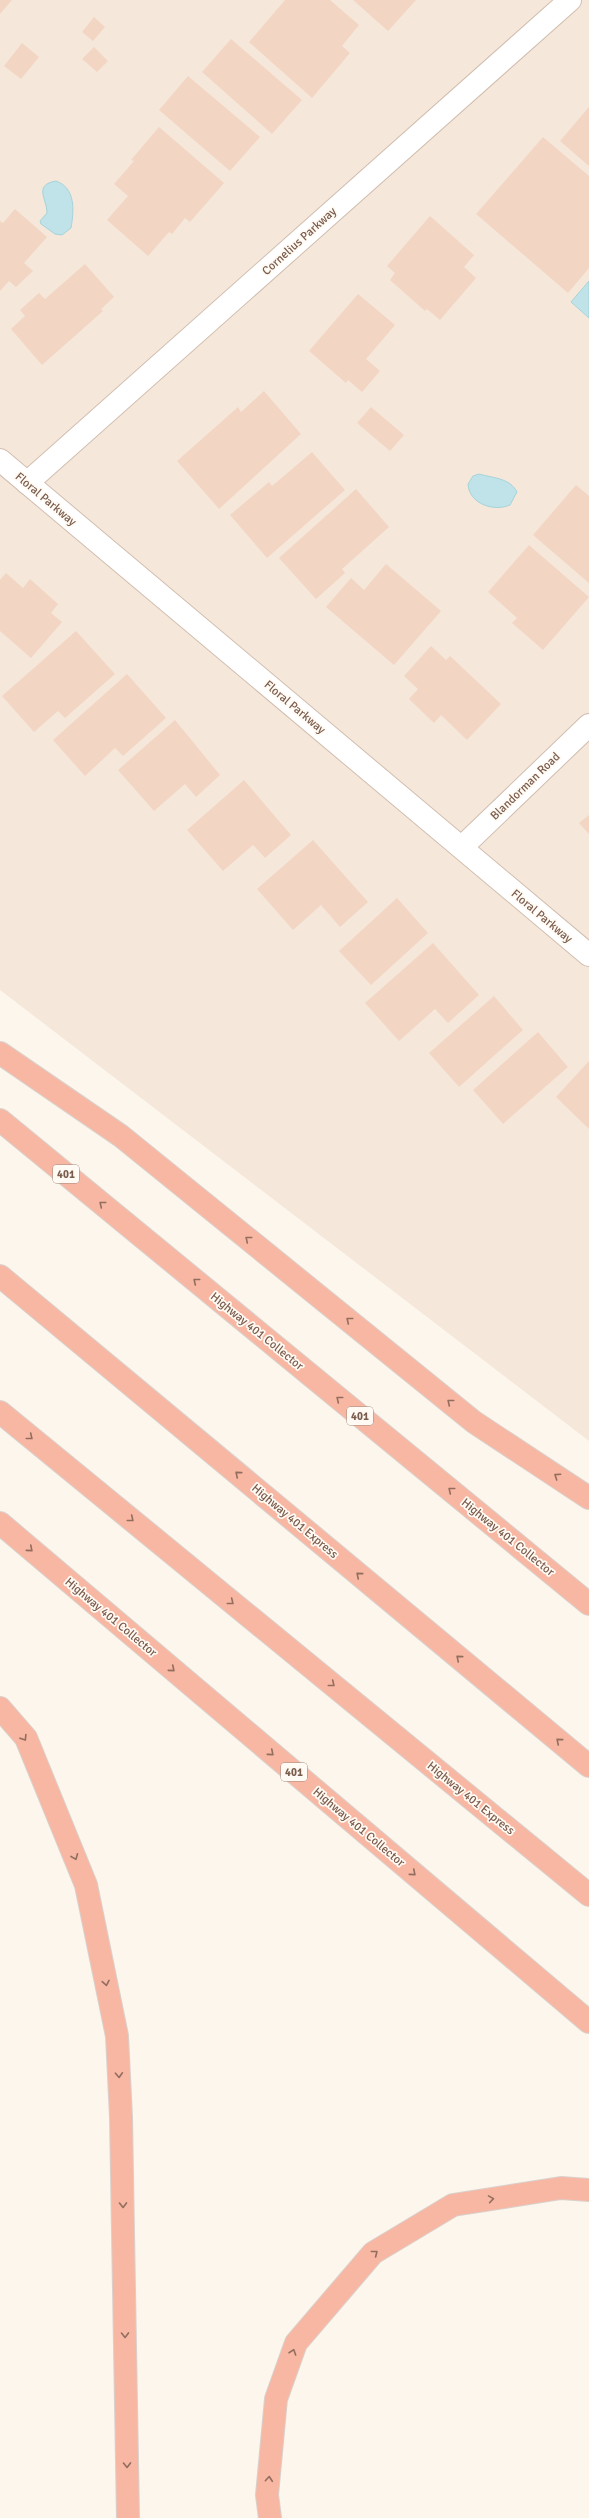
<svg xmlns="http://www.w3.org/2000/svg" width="589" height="2518" font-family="Signika,sans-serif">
<rect width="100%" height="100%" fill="#fdf6ec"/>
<path fill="#f5e8da" d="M0,0h589v1441l-589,-451z"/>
<g fill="#bfe3e8" stroke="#a5d3da">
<path d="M56,181c20,7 18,30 15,47l-9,7 -7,-1 -14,-10 -1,-3 7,-8c0,-14 -14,-28 9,-32z"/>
<path d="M589,281v37l-18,-16z"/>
<path d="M479,474c14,4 31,4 38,18l-7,13c-16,7 -41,-1 -42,-21l5,-8z"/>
</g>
<g fill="#f3d5c3">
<path d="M0,0h12l-12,14z"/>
<path d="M285,0h45l29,25 -17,21 8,7 -38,45 -63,-56z"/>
<path d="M353,0h63l-28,31z"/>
<path d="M94,17l11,10 -12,14 -11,-9z"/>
<path d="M231,39l71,61 -30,34 -70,-62z"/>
<path d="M22,43l17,14 -18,22 -17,-13z"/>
<path d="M94,47l14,14 -11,11 -15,-13z"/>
<path d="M188,76l72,61 -30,34 -71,-61z"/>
<path d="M589,107v59l-29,-25z"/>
<path d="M159,127l65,56 -34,39 -5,-4 -13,16 -3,-2 -21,24 -41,-36 21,-24 -14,-12 20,-23 -3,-1z"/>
<path d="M543,137l46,39v92l-21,25 -92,-79z"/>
<path d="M15,209l32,28 -23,26 9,8 -17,16 -7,-6 -9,10v-70l3,2z"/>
<path d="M430,216l44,39 -10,12 12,11 -36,42 -13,-11 -2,2 -35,-31 5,-7 -8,-7z"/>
<path d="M85,264l29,33 -13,12 2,2 -61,54 -31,-36 14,-13 -5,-6 19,-17 6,6z"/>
<path d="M358,294l37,31 -29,34 14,12 -18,21 -14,-12 -2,3 -37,-32z"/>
<path d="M264,391l37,43 -82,75 -42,-48 61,-54 3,5z"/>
<path d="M371,407l33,28 -14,16 -33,-28z"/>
<path d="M312,452l33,38 -78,68 -37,-43 39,-33 3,4z"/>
<path d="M576,485l13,11v87l-56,-48z"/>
<path d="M356,489l33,38 -47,42 3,4 -29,26 -37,-41z"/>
<path d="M529,545l60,52 -46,53 -31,-27 5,-5 -29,-26z"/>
<path d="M386,564l55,47 -47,54 -68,-58 25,-29 13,12z"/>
<path d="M6,573l17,15 7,-9 28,25 -7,9 11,9 -31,36 -31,-27v-51z"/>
<path d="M76,631l39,43 -50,44 -7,-7 -24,21 -32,-36z"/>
<path d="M431,646l15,14 4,-4 51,48 -34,36 -26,-25 -7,8 -25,-24 9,-10 -14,-13z"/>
<path d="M127,674l39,44 -43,38 -8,-8 -30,28 -32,-36z"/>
<path d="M175,720l45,55 -24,22 -11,-13 -31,27 -36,-41z"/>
<path d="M244,780l47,55 -26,23 -12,-13 -30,26 -36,-41z"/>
<path d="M589,815v19l-10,-11z"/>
<path d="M313,840l55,62 -28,25 -19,-22 -28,25 -36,-41z"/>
<path d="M397,898l31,35 -57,52 -32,-34z"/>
<path d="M433,943l46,52 -31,28 -13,-14 -36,32 -34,-38z"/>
<path d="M494,996l29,34 -64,57 -30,-34z"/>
<path d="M538,1032l30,35 -65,57 -30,-34z"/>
<path d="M589,1061v68l-33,-32z"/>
</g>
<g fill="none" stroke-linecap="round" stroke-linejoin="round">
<defs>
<g id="minor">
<path d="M0,460l589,495"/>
<path d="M27,483l543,-483"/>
<path d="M462,847l127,-122"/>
</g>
<g id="highway">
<path d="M0,1053l121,83 353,286 115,76"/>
<path d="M0,1120l589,484"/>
<path d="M0,1276l589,490"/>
<path d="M0,1412l589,483"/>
<path d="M0,1523l589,499"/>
<path d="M0,1708l26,30 60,147 31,151 4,81 7,401"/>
<path d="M270,2518l-3,-23 9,-96 20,-56 77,-90 80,-48 108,-17 28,2"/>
</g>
</defs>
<use href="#minor" stroke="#d1beb0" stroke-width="24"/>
<use href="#highway" stroke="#dad1cd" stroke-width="24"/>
<use href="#minor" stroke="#fff" stroke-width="22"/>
<use href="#highway" stroke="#f7b7a3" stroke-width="22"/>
</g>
<defs><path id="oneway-chevron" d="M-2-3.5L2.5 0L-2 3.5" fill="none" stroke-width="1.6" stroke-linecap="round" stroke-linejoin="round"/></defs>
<g stroke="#936e5e">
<use href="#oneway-chevron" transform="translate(102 1204) rotate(-141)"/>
<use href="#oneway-chevron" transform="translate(248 1239) rotate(-141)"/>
<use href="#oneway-chevron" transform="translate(196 1281) rotate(-141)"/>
<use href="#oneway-chevron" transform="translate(349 1320) rotate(-141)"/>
<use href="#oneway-chevron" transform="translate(339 1399) rotate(-141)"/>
<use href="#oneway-chevron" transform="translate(450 1402) rotate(-141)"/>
<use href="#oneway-chevron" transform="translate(30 1437) rotate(39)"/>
<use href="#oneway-chevron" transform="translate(238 1474) rotate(-140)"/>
<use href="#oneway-chevron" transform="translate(557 1476) rotate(-146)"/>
<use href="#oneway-chevron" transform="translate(451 1490) rotate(-141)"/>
<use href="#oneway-chevron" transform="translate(131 1519) rotate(39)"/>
<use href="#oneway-chevron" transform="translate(30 1549) rotate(40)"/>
<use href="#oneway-chevron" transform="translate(359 1575) rotate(-140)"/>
<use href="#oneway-chevron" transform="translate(231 1602) rotate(39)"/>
<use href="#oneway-chevron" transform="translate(459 1658) rotate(-140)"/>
<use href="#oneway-chevron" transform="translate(172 1669) rotate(40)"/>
<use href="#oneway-chevron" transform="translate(332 1684) rotate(39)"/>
<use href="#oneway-chevron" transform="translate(24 1738) rotate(58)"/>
<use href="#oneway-chevron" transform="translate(559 1741) rotate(-140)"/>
<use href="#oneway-chevron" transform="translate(271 1753) rotate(40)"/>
<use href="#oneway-chevron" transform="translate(75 1857) rotate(68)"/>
<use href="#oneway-chevron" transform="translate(413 1873) rotate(40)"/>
<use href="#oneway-chevron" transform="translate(106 1983) rotate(79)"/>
<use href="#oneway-chevron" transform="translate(119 2075) rotate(87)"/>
<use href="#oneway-chevron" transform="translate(491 2199) rotate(-9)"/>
<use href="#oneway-chevron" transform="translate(123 2205) rotate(89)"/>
<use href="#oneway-chevron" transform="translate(375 2253) rotate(-38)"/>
<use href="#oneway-chevron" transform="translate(125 2335) rotate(89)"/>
<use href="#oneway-chevron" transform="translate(293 2352) rotate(-71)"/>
<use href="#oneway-chevron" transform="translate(127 2465) rotate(89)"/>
<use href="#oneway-chevron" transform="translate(269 2479) rotate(-85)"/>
</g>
<g text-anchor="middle" stroke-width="3.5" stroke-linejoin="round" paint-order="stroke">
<g fill="#fffaf3" stroke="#a28b7f" stroke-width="1">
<rect x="53" y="1165" width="26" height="18" rx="3"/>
<rect x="347" y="1407" width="26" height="18" rx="3"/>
<rect x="281" y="1763" width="26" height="18" rx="3"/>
</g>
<g font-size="11" font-weight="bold" fill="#7a5c4d">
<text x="66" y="1178">401</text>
<text x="360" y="1420">401</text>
<text x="294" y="1776">401</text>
</g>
<g font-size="12" fill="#7a5c4d" stroke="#fffaf3">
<text transform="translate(299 241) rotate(-42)" y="4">Cornelius Parkway</text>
<text transform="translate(46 499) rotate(40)" y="4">Floral Parkway</text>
<text transform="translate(295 707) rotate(40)" y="4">Floral Parkway</text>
<text transform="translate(525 786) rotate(-44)" y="4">Blandorman Road</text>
<text transform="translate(542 916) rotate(40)" y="4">Floral Parkway</text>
<text transform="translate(257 1331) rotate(39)" y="4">Highway 401 Collector</text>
<text transform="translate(295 1521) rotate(40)" y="4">Highway 401 Express</text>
<text transform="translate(508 1537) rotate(39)" y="4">Highway 401 Collector</text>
<text transform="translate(111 1617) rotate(40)" y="4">Highway 401 Collector</text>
<text transform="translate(471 1798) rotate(39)" y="4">Highway 401 Express</text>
<text transform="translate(359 1827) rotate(40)" y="4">Highway 401 Collector</text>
</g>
</g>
</svg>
